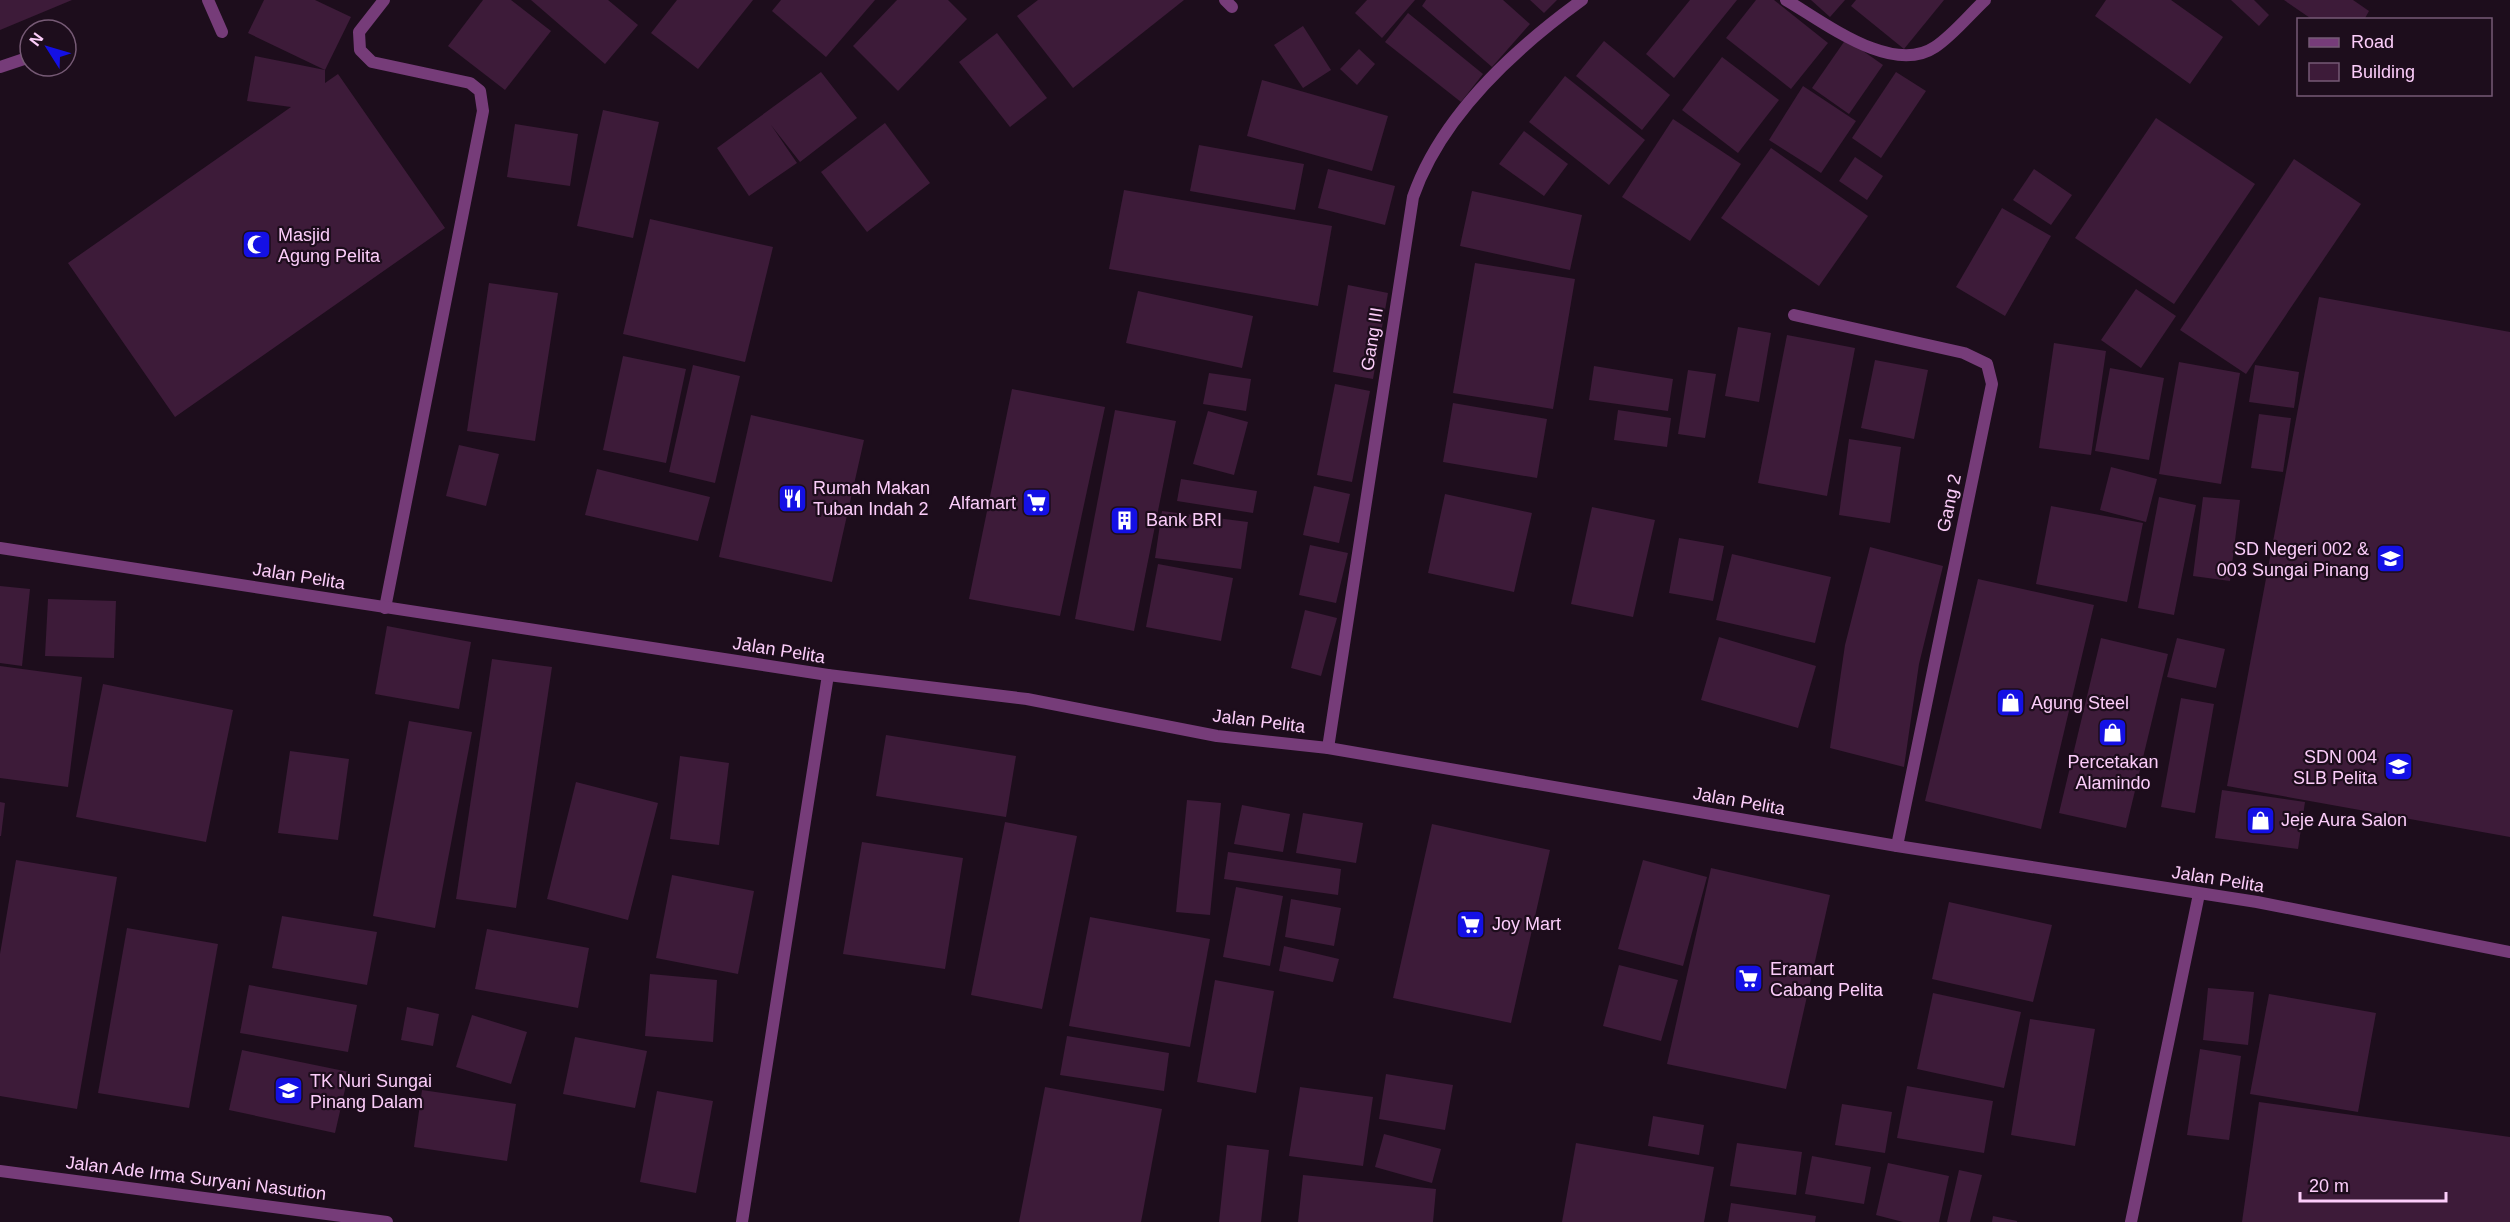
<svg xmlns="http://www.w3.org/2000/svg" width="2510" height="1222" font-family="Arial,sans-serif">
<rect width="100%" height="100%" fill="#1d0d1c"/>
<g fill="#3d1b39">
<path d="M0,0h72l-72,30z"/>
<path d="M264,0h51l36,17 -26,53 -77,-37z"/>
<path d="M483,0h28l40,31 -46,59 -57,-44z"/>
<path d="M531,0h77l30,25 -33,39z"/>
<path d="M677,0h76l-55,69 -47,-36z"/>
<path d="M781,0h94l-49,57 -54,-46z"/>
<path d="M897,0h51l19,19 -69,72 -45,-45z"/>
<path d="M1038,0h146l-111,88 -56,-72z"/>
<path d="M1367,0h48l-33,38 -27,-25z"/>
<path d="M1426,0h77l27,24 -38,43 -70,-61z"/>
<path d="M1530,0h27l-13,13z"/>
<path d="M1690,0h47l-63,78 -28,-24z"/>
<path d="M1756,0h18l54,43 -37,46 -65,-51z"/>
<path d="M1811,0h34l-15,17z"/>
<path d="M1856,0h88l-40,49 -53,-43z"/>
<path d="M2106,0h65l52,37 -33,47 -95,-68z"/>
<path d="M2231,0h23l15,15 -10,11z"/>
<path d="M2284,0h69l16,11 -5,9h-51z"/>
<path d="M1408,13l75,61 -22,28 -76,-60z"/>
<path d="M1303,26l28,44 -28,18 -29,-43z"/>
<path d="M997,33l50,65 -37,29 -51,-65z"/>
<path d="M1846,39l37,26 -34,49 -37,-26z"/>
<path d="M1604,41l66,54 -28,35 -66,-54z"/>
<path d="M1359,49l16,15 -18,21 -17,-16z"/>
<path d="M255,56l70,14v13l13,-9 107,154 -270,189 -107,-154 223,-156 -44,-6z"/>
<path d="M1722,57l57,43 -41,53 -56,-43z"/>
<path d="M821,72l36,46 -57,44 -29,-37 26,38 -48,33 -32,-48z"/>
<path d="M1896,72l30,19 -45,67 -29,-20z"/>
<path d="M1565,76l80,64 -36,45 -80,-63z"/>
<path d="M1262,80l126,36 -16,55 -125,-35z"/>
<path d="M1803,86l53,35 -35,52 -52,-33z"/>
<path d="M603,110l56,12 -26,116 -56,-12z"/>
<path d="M2156,118l99,66 -81,120 -99,-66z"/>
<path d="M1673,119l68,45 -51,77 -68,-44z"/>
<path d="M885,123l45,60 -63,49 -46,-60z"/>
<path d="M515,124l63,10 -8,52 -63,-9z"/>
<path d="M1524,131l44,33 -24,32 -45,-32z"/>
<path d="M1199,145l105,19 -9,46 -105,-19z"/>
<path d="M1771,148l97,68 -49,70 -98,-68z"/>
<path d="M1855,157l28,19 -16,24 -28,-19z"/>
<path d="M2294,159l67,45 -115,170 -66,-44z"/>
<path d="M1328,169l67,17 -10,39 -67,-17z"/>
<path d="M2034,169l38,26 -21,30 -38,-25z"/>
<path d="M1124,190l208,36 -14,80 -209,-37z"/>
<path d="M1472,191l110,24 -12,55 -110,-24z"/>
<path d="M2002,208l49,28 -46,80 -49,-29z"/>
<path d="M650,219l123,28 -28,115 -122,-28z"/>
<path d="M1475,263l100,16 -22,130 -100,-16z"/>
<path d="M489,283l69,10 -23,148 -68,-10z"/>
<path d="M1348,285l40,8 -15,86 -40,-7z"/>
<path d="M2136,289l40,27 -35,52 -40,-28z"/>
<path d="M1138,291l115,25 -11,52 -116,-25z"/>
<path d="M2319,297l191,35v505l-283,-51z"/>
<path d="M1738,327l33,6 -12,69 -34,-6z"/>
<path d="M1787,335l68,13 -28,148 -69,-13z"/>
<path d="M2054,343l52,8 -15,104 -52,-7z"/>
<path d="M623,356l63,13 -20,94 -63,-13z"/>
<path d="M1875,360l53,10 -14,69 -53,-11z"/>
<path d="M2179,362l61,11 -19,111 -62,-10z"/>
<path d="M693,365l47,11 -25,107 -46,-11z"/>
<path d="M2255,365l44,7 -5,36 -45,-6z"/>
<path d="M1594,366l79,13 -5,32 -79,-11z"/>
<path d="M2110,368l54,10 -15,82 -54,-9z"/>
<path d="M1688,370l28,4 -11,64 -27,-4z"/>
<path d="M1209,373l42,6 -5,32 -43,-7z"/>
<path d="M1335,384l35,7 -18,91 -35,-7z"/>
<path d="M1012,389l93,18 -45,209 -91,-17z"/>
<path d="M1453,403l94,16 -10,59 -94,-16z"/>
<path d="M1115,410l61,11 -42,210 -59,-12z"/>
<path d="M1618,410l53,8 -4,29 -53,-7z"/>
<path d="M1208,411l40,11 -14,53 -41,-11z"/>
<path d="M2259,414l32,4 -8,54 -32,-4z"/>
<path d="M751,415l113,25 -32,142 -113,-25z"/>
<path d="M1849,439l52,8 -11,76 -51,-8z"/>
<path d="M459,445l40,9 -13,52 -40,-10z"/>
<path d="M2111,467l46,12 -11,43 -46,-12z"/>
<path d="M597,469l113,28 -12,44 -113,-26z"/>
<path d="M1181,479l76,12 -4,22 -76,-12z"/>
<path d="M1314,486l36,8 -11,49 -36,-8z"/>
<path d="M1445,494l87,19 -18,79 -86,-19z"/>
<path d="M2159,497l37,8 -22,110 -36,-7z"/>
<path d="M2203,497l37,3 -10,81 -37,-5z"/>
<path d="M2051,506l92,17 -16,79 -91,-18z"/>
<path d="M1592,507l63,13 -22,97 -62,-13z"/>
<path d="M1162,511l86,11 -7,47 -86,-11z"/>
<path d="M1679,538l45,8 -11,55 -44,-8z"/>
<path d="M1310,545l38,8 -12,50 -37,-8z"/>
<path d="M1870,547l73,19 -24,98 -15,103 -74,-19 15,-103z"/>
<path d="M1732,554l99,23 -16,66 -99,-23z"/>
<path d="M1158,564l75,14 -12,63 -75,-14z"/>
<path d="M1978,579l116,26 -53,224 -116,-28z"/>
<path d="M0,586l30,3 -8,77 -22,-3z"/>
<path d="M48,599l68,2 -2,57 -69,-2z"/>
<path d="M1305,610l32,8 -16,58 -30,-8z"/>
<path d="M387,626l84,16 -12,67 -84,-15z"/>
<path d="M1719,637l97,29 -18,62 -97,-28z"/>
<path d="M2101,638l67,16 -42,174 -67,-15z"/>
<path d="M2177,638l48,11 -9,39 -49,-11z"/>
<path d="M492,659l60,8 -36,241 -60,-9z"/>
<path d="M0,666l82,11 -14,110 -68,-9z"/>
<path d="M103,684l130,26 -27,132 -130,-25z"/>
<path d="M2181,698l33,6 -19,109 -34,-6z"/>
<path d="M409,721l63,11 -37,196 -62,-12z"/>
<path d="M886,735l130,21 -10,61 -130,-21z"/>
<path d="M290,751l59,8 -11,81 -60,-7z"/>
<path d="M680,756l49,7 -10,82 -49,-6z"/>
<path d="M576,782l82,21 -30,117 -81,-21z"/>
<path d="M2222,790l83,12 -7,47 -83,-11z"/>
<path d="M1187,800l34,3 -11,112 -34,-3z"/>
<path d="M0,802l5,1 -4,33h-1z"/>
<path d="M1242,805l48,9 -7,38 -49,-8z"/>
<path d="M1303,813l60,10 -7,40 -60,-10z"/>
<path d="M1005,822l72,14 -35,173 -71,-14z"/>
<path d="M1432,824l118,26 -39,173 -118,-25z"/>
<path d="M862,842l101,16 -18,111 -102,-15z"/>
<path d="M1228,852l113,17 -3,26 -114,-16z"/>
<path d="M16,860l101,17 -40,232 -77,-13v-142z"/>
<path d="M1643,860l64,17 -24,89 -65,-17z"/>
<path d="M1711,868l119,27 -44,194 -119,-25z"/>
<path d="M672,875l82,16 -16,83 -82,-16z"/>
<path d="M1236,887l47,9 -13,70 -47,-9z"/>
<path d="M1291,899l50,9 -7,38 -49,-9z"/>
<path d="M1949,902l103,23 -19,77 -101,-23z"/>
<path d="M282,916l95,16 -10,53 -95,-17z"/>
<path d="M1090,917l120,22 -20,108 -121,-21z"/>
<path d="M127,928l91,16 -29,164 -91,-15z"/>
<path d="M487,929l102,19 -11,60 -103,-19z"/>
<path d="M1284,946l55,13 -6,23 -54,-11z"/>
<path d="M1619,965l59,15 -17,61 -58,-15z"/>
<path d="M650,974l67,6 -4,62 -68,-6z"/>
<path d="M1215,980l59,11 -18,102 -59,-11z"/>
<path d="M249,985l108,20 -9,47 -108,-19z"/>
<path d="M2208,988l46,4 -6,53 -45,-5z"/>
<path d="M1933,993l88,19 -17,76 -87,-19z"/>
<path d="M2269,994l107,19 -18,99 -108,-18z"/>
<path d="M407,1007l32,7 -6,32 -32,-6z"/>
<path d="M472,1015l55,17 -16,52 -55,-17z"/>
<path d="M2030,1019l65,10 -20,117 -64,-11z"/>
<path d="M1067,1036l102,17 -5,38 -104,-16z"/>
<path d="M575,1037l72,14 -12,57 -72,-14z"/>
<path d="M2200,1049l41,7 -12,84 -42,-5z"/>
<path d="M242,1050l107,22 -14,61 -106,-23z"/>
<path d="M1386,1074l67,11 -8,45 -66,-11z"/>
<path d="M1907,1086l86,15 -9,52 -87,-15z"/>
<path d="M1045,1087l117,22 -21,113h-122z"/>
<path d="M1300,1087l73,10 -10,69 -74,-10z"/>
<path d="M422,1090l94,14 -9,57 -93,-14z"/>
<path d="M657,1091l56,10 -17,92 -56,-11z"/>
<path d="M2259,1102l251,35v85h-268z"/>
<path d="M1842,1104l50,8 -7,41 -50,-8z"/>
<path d="M1653,1116l51,9 -5,30 -51,-9z"/>
<path d="M1384,1134l57,15 -9,34 -57,-16z"/>
<path d="M1576,1143l138,24 -10,55h-142z"/>
<path d="M1737,1143l65,9 -6,43 -66,-9z"/>
<path d="M1227,1145l42,5 -8,72h-42z"/>
<path d="M1812,1156l59,11 -7,37 -59,-10z"/>
<path d="M1888,1163l61,13 -10,46h-36l-27,-7z"/>
<path d="M1959,1170l23,5 -12,47h-23z"/>
<path d="M1303,1175l133,14 -3,33h-135z"/>
<path d="M1731,1203l85,13 -1,6h-87z"/>
<path d="M1993,1216l24,5v1h-25z"/>
</g>
<g fill="none" stroke-linecap="round" stroke-linejoin="round">
<path stroke="#763c79" stroke-width="12" d="M0,67l30,-10"/>
<g stroke="#763c79" stroke-width="12">
<path d="M208,0l14,32"/>
<path d="M384,0l-25,32 1,18 12,12 98,21 10,8 3,20 -98,497"/>
<path d="M1225,0l7,7"/>
<path d="M1786,0c38,22 106,76 149,47 18,-12 34,-32 50,-47"/>
<path d="M1794,315l170,38 23,11 5,20 -95,462"/>
<path d="M1328,748l85,-551c28,-81 100,-147 169,-197"/>
<path d="M0,1171l387,51"/>
<path d="M742,1222l86,-547"/>
<path d="M2131,1222l68,-328"/>
</g>
<path stroke="#763c79" stroke-width="12" d="M0,548l828,127 199,24 190,37 111,12 569,98 360,56 253,50"/>
</g>
<defs>
<symbol id="mosque-square" viewBox="-11 -11 22 22"><rect x="-9" y="-9" width="18" height="18" rx="4" fill="#1410e5" stroke="#1d0d1c"/><path d="M3.5-4.9A6 6 0 1 0 3.5 4.9A5 5 0 1 1 3.5-4.9Z" fill="#fff"/></symbol>
<symbol id="restaurant-square" viewBox="-11 -11 22 22"><rect x="-9" y="-9" width="18" height="18" rx="4" fill="#1410e5" stroke="#1d0d1c"/><path d="M-5-6h1v4h1v-4h1v4h1v-4h1v5L-1.5 .5V6h-2V.5L-5-1ZM5-6V6H3V1.5H1.5Q1.5-4 5-6Z" fill="#fff"/></symbol>
<symbol id="supermarket-square" viewBox="-11 -11 22 22"><rect x="-9" y="-9" width="18" height="18" rx="4" fill="#1410e5" stroke="#1d0d1c"/><path d="M-6-5.5h2.5l.6 2H6L4.5 2H-2.5L-4.4-4H-6ZM-1.5 3.2a1.3 1.3 0 1 0 .1 0ZM3 3.2a1.3 1.3 0 1 0 .1 0Z" fill="#fff"/></symbol>
<symbol id="building-square" viewBox="-11 -11 22 22"><rect x="-9" y="-9" width="18" height="18" rx="4" fill="#1410e5" stroke="#1d0d1c"/><path d="M-4-6H4V6H1V3H-1V6H-4ZM-2.5-4.3h1.7v1.8h-1.7ZM.8-4.3h1.7v1.8H.8ZM-2.5-1h1.7V.8h-1.7ZM.8-1h1.7V.8H.8Z" fill="#fff"/></symbol>
<symbol id="school-square" viewBox="-11 -11 22 22"><rect x="-9" y="-9" width="18" height="18" rx="4" fill="#1410e5" stroke="#1d0d1c"/><path d="M0-5L7-2L0 1L-7-2ZM-4 1L0 2.5L4 1V4Q0 6-4 4Z" fill="#fff"/></symbol>
<symbol id="shop-square" viewBox="-11 -11 22 22"><rect x="-9" y="-9" width="18" height="18" rx="4" fill="#1410e5" stroke="#1d0d1c"/><path d="M-5-2.5h2.3a2.7 3.5 0 0 1 5.4 0H5L5.5 6h-11ZM-1.5-2.5h3a1.5 2.3 0 0 0-3 0Z" fill="#fff"/></symbol>
</defs>
<g fill-rule="evenodd">
<use href="#mosque-square" x="240" y="228" width="33" height="33"/>
<use href="#restaurant-square" x="776" y="482" width="33" height="33"/>
<use href="#supermarket-square" x="1020" y="486" width="33" height="33"/>
<use href="#building-square" x="1108" y="504" width="33" height="33"/>
<use href="#school-square" x="2374" y="542" width="33" height="33"/>
<use href="#shop-square" x="1994" y="686" width="33" height="33"/>
<use href="#shop-square" x="2096" y="716" width="33" height="33"/>
<use href="#school-square" x="2382" y="750" width="33" height="33"/>
<use href="#shop-square" x="2244" y="804" width="33" height="33"/>
<use href="#supermarket-square" x="1454" y="908" width="33" height="33"/>
<use href="#supermarket-square" x="1732" y="962" width="33" height="33"/>
<use href="#school-square" x="272" y="1074" width="33" height="33"/>
</g>
<g text-anchor="middle" stroke-width="4.5" stroke-linejoin="round" paint-order="stroke">
<g font-size="18" fill="#fccdfa" stroke="#1d0d1c" text-anchor="start">
<text x="278" y="241">Masjid<tspan x="278" dy="21">Agung Pelita</tspan></text>
<text x="813" y="494">Rumah Makan<tspan x="813" dy="21">Tuban Indah 2</tspan></text>
<text x="1016" y="509" text-anchor="end">Alfamart</text>
<text x="1146" y="526">Bank BRI</text>
<text x="2369" y="555" text-anchor="end">SD Negeri 002 &amp;<tspan x="2369" dy="21">003 Sungai Pinang</tspan></text>
<text x="2031" y="709">Agung Steel</text>
<text x="2377" y="763" text-anchor="end">SDN 004<tspan x="2377" dy="21">SLB Pelita</tspan></text>
<text x="2113" y="768" text-anchor="middle">Percetakan<tspan x="2113" dy="21">Alamindo</tspan></text>
<text x="2281" y="826">Jeje Aura Salon</text>
<text x="1492" y="930">Joy Mart</text>
<text x="1770" y="975">Eramart<tspan x="1770" dy="21">Cabang Pelita</tspan></text>
<text x="310" y="1087">TK Nuri Sungai<tspan x="310" dy="21">Pinang Dalam</tspan></text>
</g>
<g font-size="18" fill="#fccdfa" stroke="#1d0d1c">
<text transform="translate(1372 339) rotate(-81)" y="6">Gang III</text>
<text transform="translate(1949 503) rotate(-78)" y="6">Gang 2</text>
<text transform="translate(299 576) rotate(9)" y="6">Jalan Pelita</text>
<text transform="translate(779 650) rotate(9)" y="6">Jalan Pelita</text>
<text transform="translate(1259 721) rotate(7)" y="6">Jalan Pelita</text>
<text transform="translate(1739 801) rotate(10)" y="6">Jalan Pelita</text>
<text transform="translate(2218 879) rotate(9)" y="6">Jalan Pelita</text>
<text transform="translate(196 1178) rotate(7)" y="6">Jalan Ade Irma Suryani Nasution</text>
</g>
</g>
<rect x="2297" y="18" width="195" height="78" fill="#1d0d1c" stroke="#765a75" stroke-width="1.5"/>
<rect x="2309" y="38" width="30" height="9" fill="#763c79" stroke="#765a75" stroke-width="1.5"/>
<text x="2351" y="48" font-size="18" fill="#fccdfa">Road</text>
<rect x="2309" y="63" width="30" height="18" fill="#3d1b39" stroke="#765a75" stroke-width="1.5"/>
<text x="2351" y="78" font-size="18" fill="#fccdfa">Building</text>
<g transform="translate(48 48) rotate(307)"><circle r="28" fill="#1d0d1c" stroke="#765a75" stroke-width="1.5"/>
<path d="M0-4.5L10 22L0 15L-10 22Z" fill="#1410e5"/>
<text y="-9" font-size="16" font-weight="bold" text-anchor="middle" fill="#fccdfa">N</text>
</g>
<path d="M2300 1192v9h146v-9" fill="none" stroke="#fccdfa" stroke-width="3"/>
<text x="2309" y="1192" font-size="18" fill="#fccdfa" stroke="#1d0d1c" stroke-width="4.5" paint-order="stroke">20 m</text>
</svg>
